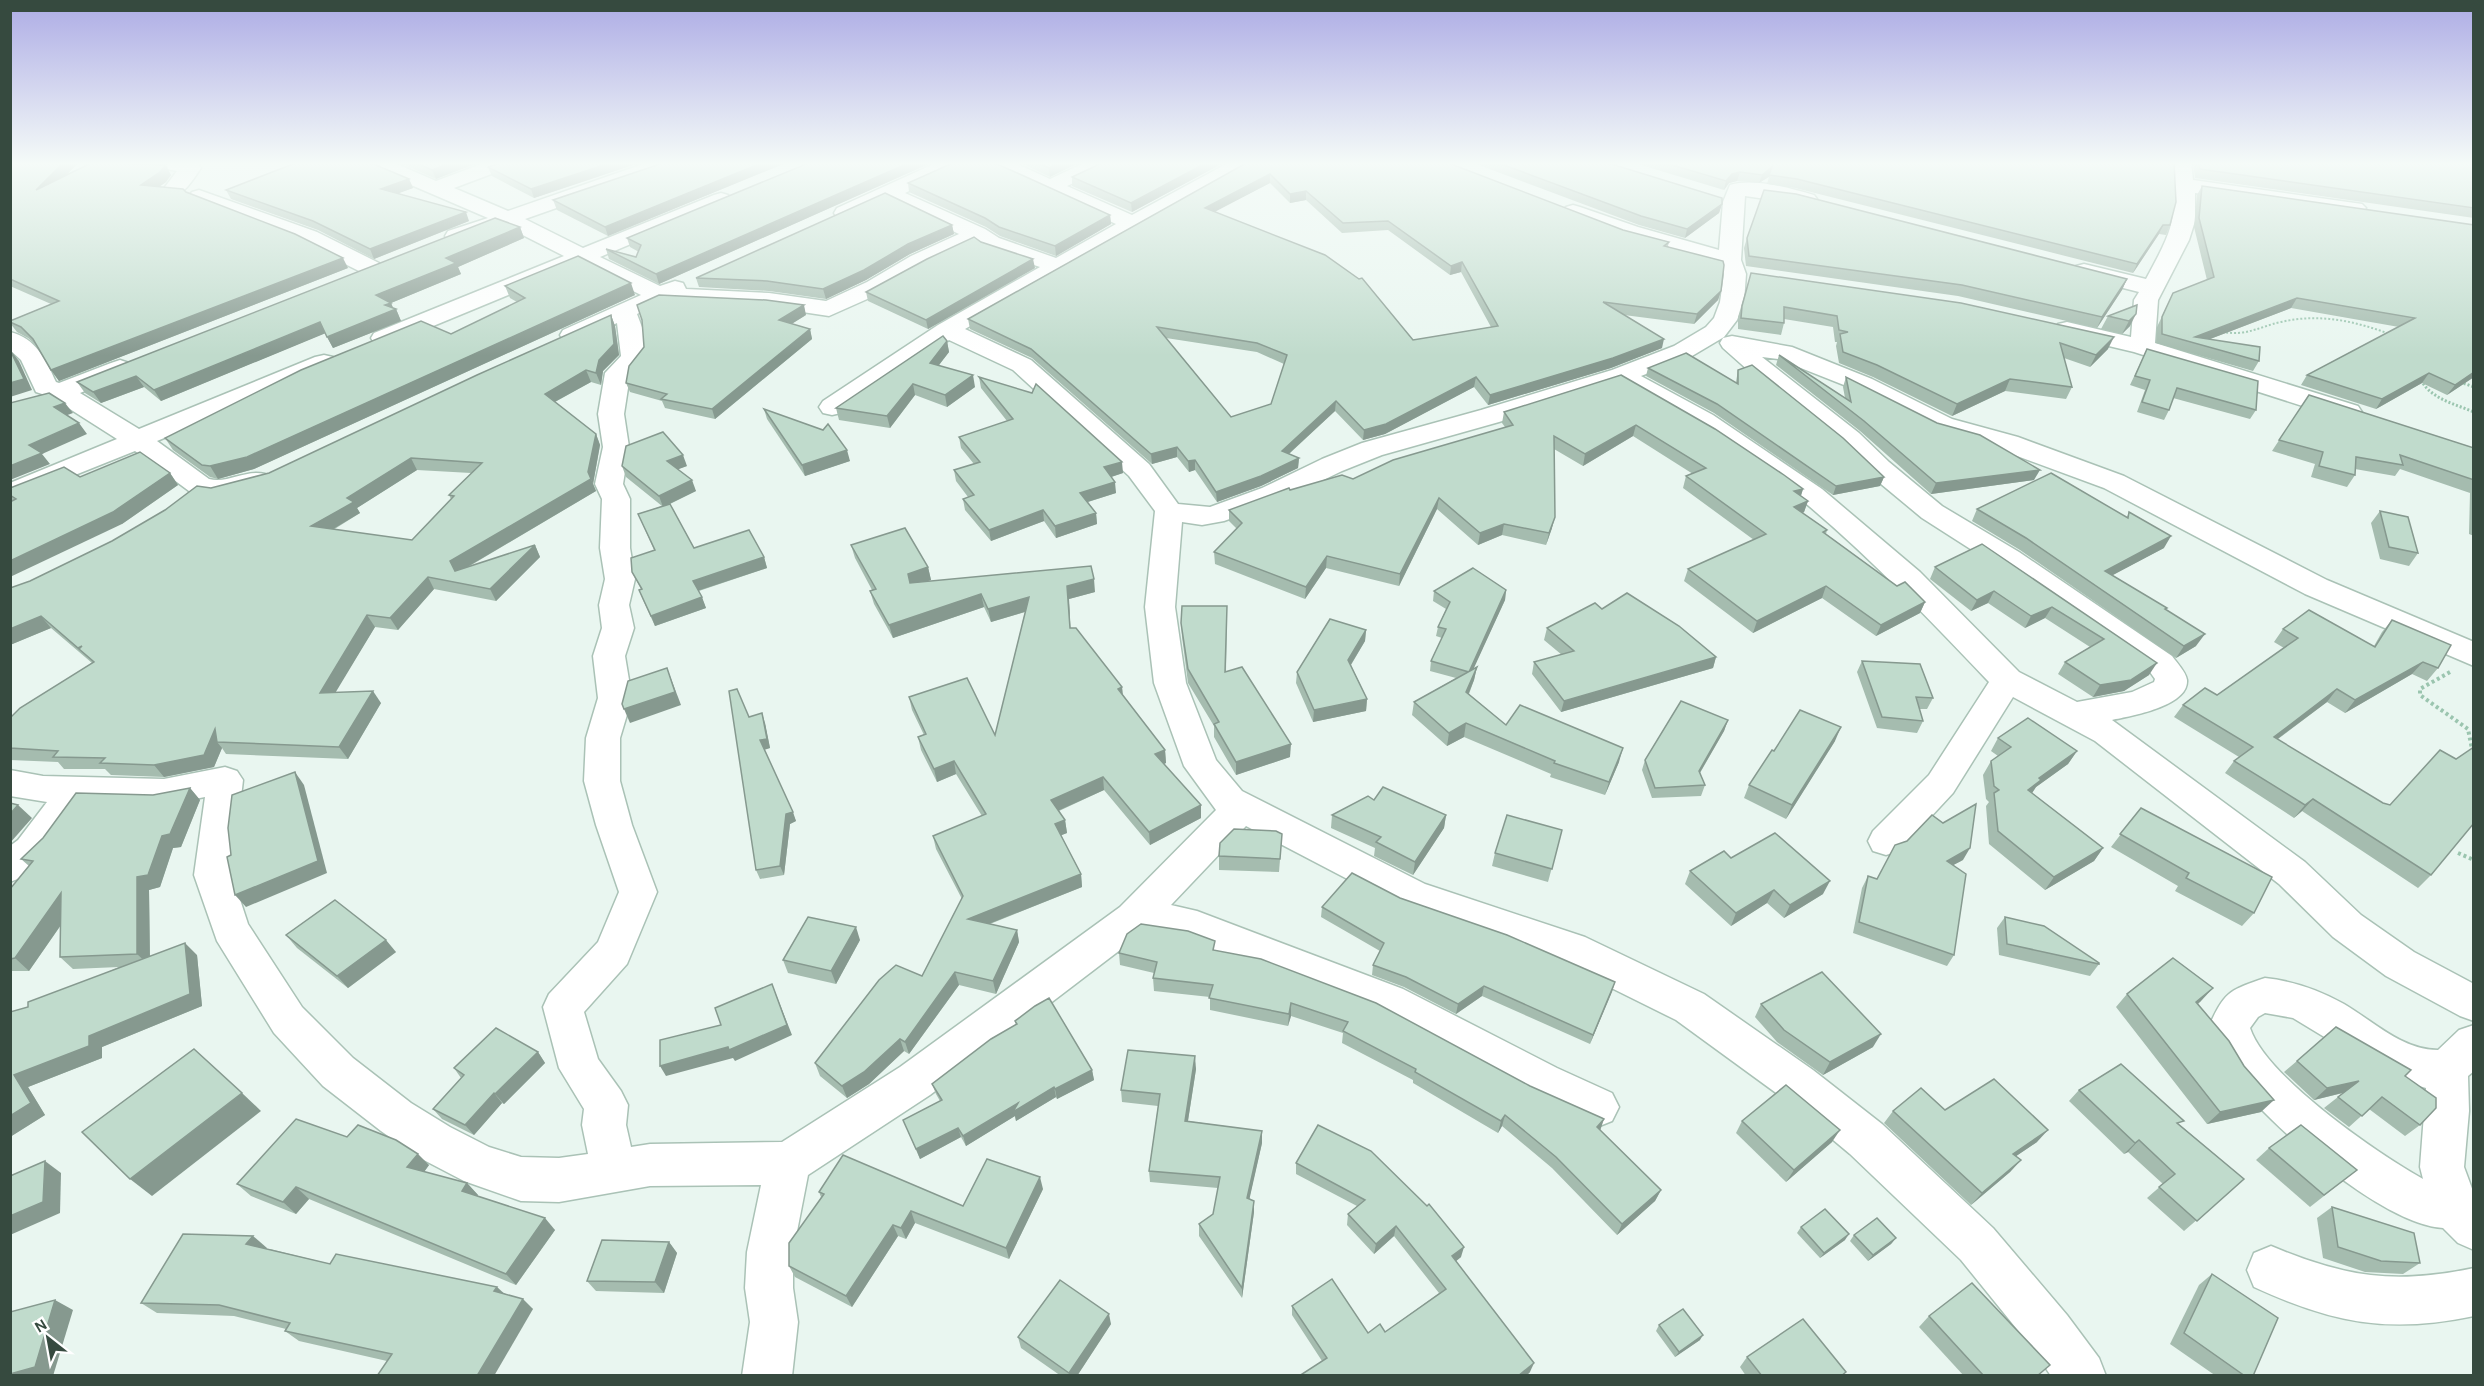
<svg xmlns="http://www.w3.org/2000/svg" width="2484" height="1386" font-family="Karla,sans-serif">
<rect width="100%" height="100%" fill="#e9f6f0"/>
<g fill="none" stroke-linecap="round" stroke-linejoin="round">
<defs>
<g id="minor">
<path d="M150,162h42l6,2 3,4c-9,13 -19,32 -36,27l-3,-4 15,-20 -24,-5z"/>
<path d="M364,162h28l44,19 51,-19h29l-3,4 -59,22 54,23 141,-49h30l-3,4 -151,53 58,29 131,-53 7,-2 7,2 3,4 -3,4 -128,54 60,29 15,-5 8,2 3,6 83,4 57,8 41,-19 44,-26 48,-22 -70,-33 -44,18 -8,-1 -3,-5 3,-5 101,-46h27l-3,4 -57,27 80,36 14,9 57,20 60,-34 -127,-58 -3,-4h27l37,17 36,-17h27l-3,4 -43,20 65,29 98,-53h25l-3,4 -111,62 -176,101 66,31 118,104 29,40 32,3 52,-19 60,-29 40,-16 119,-33 131,-40 62,-24 32,-19 8,-9 6,-16 4,-28 -4,-10 -98,-27 -56,-22 -4,-4 4,-4 7,-2 7,2 58,20 81,23 4,-48 7,-17c25,-7 59,3 84,10l3,4 -3,4 -7,2 -62,-9 -4,64 5,14 -2,28 -7,18 -13,17 -32,19 -51,20 72,39 109,74 98,83 99,100 58,30 55,-10 22,-10 1,-3 -5,-7 -41,-29 -112,-77 -75,-48 -53,-44 -28,-29 -74,-58 -44,-39 -3,-5 3,-5 9,-2 60,11 80,32 80,40 66,18 106,39 203,104 147,62v24l-169,-72 -201,-106 -106,-39 -64,-18 -80,-42 -76,-30 -16,-2 97,76 30,29 53,44 77,46 153,104c5,7 14,16 15,24 2,26 -55,36 -75,40l193,142 56,53 53,37 60,32v37l-14,-5 -74,-40 -53,-39 -54,-53 -184,-143 -82,-44 -60,96 -54,58 -13,4 -13,-4 -5,-10 5,-10 56,-56 60,-93c-60,-63 -119,-125 -186,-181 -57,-46 -121,-82 -184,-117l-120,38 -117,33 -40,16 -60,29 -58,21 -22,4 -20,-3 -7,85 11,76 30,77 26,31 183,93 160,53 119,57 109,76 69,54 111,104 74,87 32,43 7,18h-55l-18,-27 -72,-89 -111,-106 -67,-56 -107,-78 -119,-59 -158,-55 -153,-80 -75,79 26,6 206,78 154,79 55,25 7,14 -7,14 -15,6 -70,-31 -152,-83 -194,-75 -40,-4 -211,161 -122,80 -15,77v36l5,34 -6,54h-50l8,-54 -5,-34 2,-36 14,-67 -111,1 -91,16 -38,-1 -57,-20 -46,-24 -37,-26 -58,-45 -49,-53 -57,-92 -23,-66 11,-78 -41,8 -77,-2c-21,29 -42,67 -77,79v-36l8,-6 29,-38 -37,-6v-26l33,6 121,3 61,-12 12,4 6,9 -11,95 16,49 54,83 51,51 58,45 39,24 39,20 32,10 38,1 29,-4 -6,-29 2,-16 -25,-41 -16,-61 6,-13 49,-52 21,-50 -23,-67 -12,-44 2,-43 12,-40 -5,-42 9,-28 -3,-23 6,-26 -5,-31 2,-49 -7,-15 8,-37 -5,-33 7,-41 16,-17 -4,-33 -36,17 -9,2 -9,-2 -3,-5 3,-5 78,-35 -60,-30 -189,78 -9,2 -9,-2 -3,-5 3,-5 190,-77 -59,-30c-16,6 -39,19 -57,15l-3,-5 3,-5 40,-13 -121,-52zM976,243l7,5 57,19 -102,58 -115,76 -4,6 4,6 9,2 9,-2 108,-73 64,30 116,106 26,35 -10,96 9,76 30,83 32,44 -96,97 -220,160 -118,75 -132,2 -19,3 -5,-22 2,-20 -7,-14 -23,-32 -14,-47 43,-48 30,-72 -25,-67 -12,-44v-43l12,-40 -7,-42 9,-28 -5,-23 6,-26 -5,-31v-49l-7,-15 6,-37 -5,-33 6,-39 15,-18 -2,-27 -6,-16 25,-12 107,5 60,9 54,-24 44,-26z"/>
<path d="M2171,162h20l2,18 169,24 4,4 -4,4 -7,2 -160,-21v28l-6,19 -31,60 -3,43 203,63 4,6 -4,6 -9,2 -9,-2 -206,-66 -76,-18 -3,-5 3,-5 9,-2 64,15 3,-37 5,-8 -63,-16 -3,-5 3,-5 8,-2 62,15c27,-50 32,-59 25,-117z"/>
<path d="M199,190l118,42 62,31 3,5 -3,5 -8,2 -8,-2 -62,-31 -109,-42 -3,-4 3,-4z"/>
<path d="M10,332c26,6 36,28 46,50l3,1 52,-20 9,-3 9,3 4,5 -4,5 -49,20 59,36 176,-72 9,-2 9,2 3,5 -3,5 -176,74 52,38c19,5 36,-10 56,-5l4,6 -4,6 -47,12 -29,-7 -54,-40 -125,50v-18l107,-44 -66,-42 -15,-5 -15,-32 -11,-10z"/>
<path d="M2265,978c28,3 54,12 79,26 29,17 58,46 94,46l21,-20 15,-5v46l-6,5 1,35 -5,56 10,27v56l-16,-7 -15,-15c-60,-3 -174,-103 -210,-151 -11,-15 -19,-31 -25,-49 17,-36 19,-37 57,-50zM2265,1013l28,5 99,60 34,10 -6,79 3,12c-45,-25 -157,-102 -173,-151l8,-11z"/>
<path d="M2271,1246c74,31 123,39 203,22v48c-86,18 -141,7 -220,-29l-7,-17 7,-17z"/>
</g>
</defs>
<use href="#minor" stroke="#aac2b6" stroke-width="3"/>
<path stroke="#9bc5af" stroke-width="2" stroke-dasharray="2 2" stroke-linecap="butt" d="M2222,332c26,4 36,-5 59,-10 38,-9 75,-1 111,13"/>
<g stroke="#9bc5af" stroke-width="3" stroke-dasharray="2 2" stroke-linecap="butt">
<path d="M2421,380c10,19 34,24 53,32"/>
<path d="M2460,382l14,5"/>
</g>
<g stroke="#9bc5af" stroke-width="4" stroke-dasharray="3 3" stroke-linecap="butt">
<path d="M2450,672l-30,17v6l48,34 6,30"/>
<path d="M2458,853l16,7"/>
</g>
<use href="#minor" fill="#fff" fill-rule="evenodd"/>
</g>
<g fill="#a5bcaf" fill-rule="evenodd">
<path d="M10,162h69l-13,13h105l-5,7 -7,5 27,5 162,76 -289,113 -8,-11 -13,-23 -10,-9 -11,-6 -7,-9v-2l41,-17 -41,-18z"/>
<path d="M398,162h82l-44,17z"/>
<path d="M502,162h140l-108,36 -42,-22 -4,-9z"/>
<path d="M666,162h122l-180,74 -51,-26 -4,-10z"/>
<path d="M811,162h122l-274,122 -50,-25 -3,-10 30,8 3,-5 -9,-5 -3,-9z"/>
<path d="M1019,162h61l-30,15z"/>
<path d="M1104,162h121l-93,50 -60,-26v-9z"/>
<path d="M1248,162l375,68 46,12 -1,4 53,45 -3,9 -24,24 -70,-9 38,33 -51,20 -123,37 -14,-18 -89,47 -22,6 -28,-29 -46,43 10,4 -1,10 -37,18 -44,16 -22,-32 -6,2 -12,-15 -25,7 -120,-106 -62,-29 -2,-10zM1270,183l20,20 16,-3 36,33 46,-3 62,45 11,-3 30,55 -78,13 -198,-129zM1166,338l91,14 27,12 -13,40 -40,13z"/>
<path d="M1471,162h134l117,42 -3,9 -34,25 -46,-13z"/>
<path d="M1631,162h543l-4,63 -4,10 -7,-1 -26,39 -338,-85 -28,-4 2,-7 -10,6 -22,-2 -8,2 -5,7z"/>
<path d="M2193,162h281v56l-279,-40z"/>
<path d="M409,179l4,9 -15,5 71,28 -95,38 -56,-29 -87,-31 -5,-9z"/>
<path d="M908,183l202,32 1,9 -55,32 -56,-20 -14,-9 -77,-35z"/>
<path d="M2202,186l272,39v152l-27,18 -25,-12 -46,26 -75,-24 6,-10 92,-48 -108,-19 -81,31 49,22 -6,10 -97,-28 1,-16 16,-34 34,-13 -13,-53 3,-32z"/>
<path d="M952,225l2,9 -44,20 -44,26 -40,19 -57,-8 -70,-4 -3,-9z"/>
<path d="M520,227l4,11 -66,29 3,7 -70,29 2,5 3,1 5,12 -68,27 -8,-15 -164,68 -17,-14 -43,16 -16,-10 -8,-11z"/>
<path d="M1747,238l380,41 -5,11 -25,38 -139,-32 -212,-30 -2,-18z"/>
<path d="M981,242l54,26 -107,61 -60,-28 -2,-9z"/>
<path d="M1751,273l357,76 -18,18 -26,-9 8,29 -6,12 -61,-8 -53,25 -79,-39 -34,-14 -3,-17 1,-4h-2l-2,-15 -49,-8v4l-3,12 -43,-6v-12z"/>
<path d="M505,286l130,9 -381,174 -36,10 -8,-2 -37,-27 -8,-12 286,-104 66,-32 -7,-4z"/>
<path d="M2137,305l-7,21 -8,8 -21,-5 7,-13z"/>
<path d="M611,315l4,11 4,29 -16,16 -2,14 -10,-3 -36,20 41,32 4,11 -7,39 3,7 -128,76 67,-22 5,12 -44,44 -62,-12 -36,41 -23,-3 -40,65 46,11 -33,56 -122,-5 -4,-6 -8,19 -50,10 -53,-2 -6,-6h-41l-6,-7 -48,-2v-42l82,-55 -41,-35 -41,17 20,-64 82,-40 99,-53 58,-15zM417,470l54,3 -22,22 2,4 -39,41 -79,-10 27,-17 -3,-5z"/>
<path d="M806,315l-15,9 19,5 2,10 -97,80 -50,-11 -3,-7 -32,-9 -4,-9z"/>
<path d="M947,341l2,11 -10,13 36,22 -28,20 -32,-12 -25,33 -51,-8 -3,-12z"/>
<path d="M2147,349l109,61 -6,9 -77,-21 -4,12 -5,10 -27,-8 8,-22 -15,-5z"/>
<path d="M1779,355l66,43 -2,-11 3,-10 188,103 -103,14 -71,-63 -84,-66z"/>
<path d="M1648,368l88,14 2,-12 146,107 -4,9 -47,9 -119,-82 -68,-37z"/>
<path d="M1621,375l182,114 -2,7 7,5 -4,11 -1,1 24,17 -1,4 71,52 28,16 -5,11 -44,23 -54,-38 -69,35 -69,-52 4,-12 66,-29 -71,-52 3,-12 7,-2 -60,-38 -50,30 -29,-17 -2,79 -6,17 -44,-10 -24,10 -41,-36 -38,77 -73,-18 -21,31 -90,-35 -1,-12 23,-23 -8,-8v-11l61,-20 63,-11 152,-52 -3,-4 2,-11z"/>
<path d="M979,377l144,96 -12,4 5,16 -28,9 8,11 1,11 -41,14 -12,-17 -53,20 -26,-31 -2,-11 5,-2 -12,-16 -2,-11 20,-6 -13,-16 -2,-11 48,-16 -26,-33z"/>
<path d="M2309,395l165,53v88l-5,-2 1,-41 -70,-24 -5,7 -40,-7v6l-8,12 -36,-10 4,-13 -43,-13z"/>
<path d="M764,409l86,52 -45,15 -38,-57z"/>
<path d="M622,466h65l-9,3 18,22 -26,13 24,44 70,9 3,11 -68,23 7,17 -51,18 -12,-26 -4,-10 2,-1 -9,-17 22,-22 -16,-36 24,-8 -36,-29z"/>
<path d="M170,473l8,12 -56,39 -110,-23 -2,-2v-11l70,-11z"/>
<path d="M1977,509l150,8 2,-5 35,36 -52,27 55,33 -1,2 30,36 -20,12 -156,-108 -48,-29z"/>
<path d="M2380,511l38,42 -9,13 -29,-7 -9,-36z"/>
<path d="M1982,544l167,131 -25,16 -31,6 -35,-23 7,-12 25,-15 -45,-29 -20,10 -37,-25 -17,8 -41,-32 5,-12z"/>
<path d="M851,545l77,22 3,13 -3,1 167,11 -26,7 1,29 52,59 1,8 42,55 1,13 -2,1 37,41v13l-51,27 -46,-55 -45,21 6,9 2,13 -6,2 20,39 1,13 -92,37 27,6 2,12 -23,52 -37,-9 -50,69 -5,-3 -35,33 -22,14 -27,-22 -5,-13 107,-87 40,-77 -26,-50 -3,-13 49,-20 -26,-42 -19,8 -16,-32 -3,-13 6,-2 -12,-25 -3,-13 86,38 30,-123 -34,10 -7,-15 -91,31 -19,-34 -4,-13 2,-1 -17,-32z"/>
<path d="M1506,590l-1,10 -32,69 4,-2 -3,13 -5,14 37,31 113,37 -14,33 -55,-18 1,-3 -87,-37 -17,9 -35,-31 2,-13 42,-24 -26,-7 1,-10 11,-23 -6,-2 2,-9 8,-18 -13,-8 1,-10z"/>
<path d="M1602,609l114,48 -3,11 -152,44 -29,-38 2,-12 28,-7 -18,-15 3,-12z"/>
<path d="M1227,620l-1,51 64,86 -54,18 -22,-38v-11l-26,-43 -6,-46 -1,-14z"/>
<path d="M2392,620l46,48 -11,13 -15,-7 -67,39 -18,-11 -49,37 153,136 -13,13 -116,-77 -8,7 -69,-45 9,-12 5,-4 -65,-40 9,-12 34,-10 67,-47 -10,-6 9,-13 91,17 8,-14z"/>
<path d="M1366,630l-1,11 -14,24 16,34 -1,12 -53,11 -17,-39 1,-11z"/>
<path d="M1862,661l71,37 -6,11h-8l4,12 -6,12 -40,-5 -20,-56z"/>
<path d="M749,717l16,6 5,25 -6,1 32,72 -6,3 -6,51 -24,4 -4,-9z"/>
<path d="M1728,720l-4,11 -24,42 5,12 -4,11 -49,2 -10,-28 3,-10z"/>
<path d="M1998,738l79,13 -9,13 -32,23 -4,6 71,55 -9,13 -49,29 -56,-46 -3,-38 3,-4 -3,-3 -3,-24 8,-14 7,-5 -7,-5z"/>
<path d="M1835,741l-49,78 -42,-21 5,-13 25,-34z"/>
<path d="M190,788l10,12 -19,47 -8,1 -13,39 -11,3 1,66 47,-1 5,51 -100,41v11l-74,29 17,28 -35,22 18,-130 91,-40 -46,2 -13,-12 1,-32 -32,46h-19v-82l19,-23 -8,-7 132,-64z"/>
<path d="M1374,800l72,15 -2,13 -31,47 -39,-19 1,-8 -44,-20 1,-13z"/>
<path d="M2141,808l113,105 -12,13 -67,-35 3,-5 -67,-39z"/>
<path d="M1562,830l-14,52 -56,-16 3,-13z"/>
<path d="M1281,847l-2,25 -60,-2v-14z"/>
<path d="M1731,858l92,36 -39,24 -17,-15 -36,23 -46,-42 5,-13z"/>
<path d="M1963,860l-10,5 1,90 -7,11 -94,-33 9,-45 6,-12 9,3z"/>
<path d="M1400,898l215,84 -25,62 -108,-48 -26,18 -52,-27 -32,-12 1,-10 7,-14 -59,-34 1,-10z"/>
<path d="M2005,917l94,47 -9,12 -91,-21 -2,-27z"/>
<path d="M286,935l110,17 -48,36 -51,-40z"/>
<path d="M860,940l-24,44 -48,-11 -5,-13z"/>
<path d="M1215,950l385,180 61,60 -6,11 -38,34 -65,-67 -50,-42 -4,7 -85,-50v-3l-71,-37 1,-10 -52,-17 -3,10 -78,-16v-13l-56,-6 -1,-13 1,-5 -34,-8 -1,-12z"/>
<path d="M2127,994l74,7 -3,3 63,108 -54,12 -91,-117z"/>
<path d="M1761,1004l112,43 -50,28 -46,-33 -22,-25z"/>
<path d="M1015,1021l77,49 2,10 -37,19 -1,-2 -40,24 -1,-5 -49,30 -5,-9 -41,22 -17,-39 37,-19 -4,-7 -4,-10 84,-59z"/>
<path d="M538,1052l7,11 -41,41 -2,-1 -28,32 -32,-16 -9,-10 28,-31 -7,-10z"/>
<path d="M2297,1061l108,15 15,49 -15,11 -36,-27 -20,18 -25,-19 19,-15 -29,7 -30,-28z"/>
<path d="M1196,1069l-8,52 74,10v12l-13,56 5,13 -12,86 -43,-62v-12l14,-10 5,-26 -68,-6 -1,-11 9,-65 -36,-4 -1,-12z"/>
<path d="M2079,1090l101,35 64,54 -60,52 -37,-33 16,-14 -35,-32 -4,2 -55,-53z"/>
<path d="M1945,1110l92,32 -21,14 5,4 -11,12 -39,33 -87,-82 9,-12z"/>
<path d="M1742,1121l90,21 -46,40 -50,-49z"/>
<path d="M1318,1125l143,132 -5,4 74,111 -4,4h-227l23,-15 -30,-46v-9l76,27 17,-1 54,-39 -45,-57 -20,18 -27,-29 1,-11 9,-8 -61,-32v-11z"/>
<path d="M347,1137l82,28 -5,7 43,11 11,12 -1,1 78,34 -39,55 -207,-86 -13,15 -45,-18 -14,-12z"/>
<path d="M2269,1148l88,22 -47,37 -54,-47z"/>
<path d="M1043,1189l-34,70 -94,-36 -9,16 -8,-3 -46,71 -57,-30 -6,-11 32,-69 -2,-5 144,14z"/>
<path d="M2332,1207l88,56 -17,11 -38,-2 -42,-14 -6,-40z"/>
<path d="M1801,1227l44,13 -25,18 -23,-25z"/>
<path d="M1854,1235l42,3 -5,6 -23,17 -18,-20z"/>
<path d="M669,1242l8,11 -13,40 -68,-2 -9,-10z"/>
<path d="M266,1248l64,16 174,29 29,16 -146,52 -88,-20 -14,-10 1,-2 -52,-13 -77,-3 -16,-10 126,-55z"/>
<path d="M2212,1274l41,102h-37l-46,-32 29,-59z"/>
<path d="M1929,1316l108,60h-73l-45,-49z"/>
<path d="M1111,1324l-34,52h-16l-40,-28 -3,-11z"/>
<path d="M1659,1325l41,15 -25,17 -19,-26z"/>
<path d="M1747,1357l96,19h-97l-6,-9z"/>
</g>
<g fill="#86998f">
<path d="M64,162h15l-37,38 -6,-10z"/>
<path d="M453,162h27l-44,17 -4,-9z"/>
<path d="M613,162h29l-108,36 -3,-9z"/>
<path d="M764,162h24l-180,74 -3,-9z"/>
<path d="M911,162h22l-274,122 -3,-10z"/>
<path d="M1061,162h19l-30,15 -1,-9z"/>
<path d="M1208,162h17l-93,50 -1,-9z"/>
<path d="M166,165l5,10 -5,7 -19,13 -6,-10z"/>
<path d="M1772,167l-2,9 -11,7 3,-8z"/>
<path d="M1740,172l-3,9 -8,2 -5,7 2,-9 6,-7z"/>
<path d="M1270,174v9l-65,34v-9z"/>
<path d="M409,179l4,9 -27,10 -5,-9z"/>
<path d="M1306,191v9l-16,3v-9z"/>
<path d="M1722,204l-3,9 -34,25 2,-9z"/>
<path d="M466,212l3,9 -95,38 -4,-10z"/>
<path d="M1110,215l1,9 -55,32 -1,-10z"/>
<path d="M952,225l2,9 -44,20 -44,26 -40,19 -3,-10 85,-45z"/>
<path d="M2163,225l-4,9 -26,39 4,-9z"/>
<path d="M520,227l4,11 -66,29 3,7 -70,29 3,7 2,-1 5,12 -68,27 -6,-11 49,-42 70,-37z"/>
<path d="M343,258l5,10 -289,113 -8,-11z"/>
<path d="M1033,259l2,9 -107,61 -2,-9z"/>
<path d="M1462,262l-1,10 -11,3 1,-9z"/>
<path d="M2127,279l-5,11 -25,38 5,-11z"/>
<path d="M631,283l4,12 -381,174 -36,10 -8,-13z"/>
<path d="M1721,291l-3,9 -24,24 3,-10z"/>
<path d="M2297,298l-6,10 -94,36 -2,-7z"/>
<path d="M804,305l2,10 -24,15 -3,-10z"/>
<path d="M2136,314l-6,12 -8,8 7,-13z"/>
<path d="M611,315l4,11 4,29 -16,16 -2,14 -5,-12z"/>
<path d="M320,322l6,11 -165,68 -7,-11z"/>
<path d="M810,329l2,10 -97,80 -3,-10z"/>
<path d="M2114,337l-6,12 -18,18 6,-12z"/>
<path d="M1664,339l-2,9 -51,20 -123,37 2,-10z"/>
<path d="M947,341l2,11 -17,22 -2,-11z"/>
<path d="M11,351l8,10 13,29 -22,7z"/>
<path d="M586,370l5,12 -42,23 -4,-11z"/>
<path d="M2474,372v5l-27,18 8,-10z"/>
<path d="M2429,373l-7,10 -46,26 6,-10z"/>
<path d="M973,375l2,12 -28,20 -2,-12z"/>
<path d="M136,376l8,11 -43,16 -8,-11z"/>
<path d="M1476,377l-2,10 -89,47 -22,6 1,-10z"/>
<path d="M2010,379l-5,12 -53,25 5,-12z"/>
<path d="M913,384l2,11 -25,33 -3,-12z"/>
<path d="M1336,401l-1,10 -54,50 1,-10z"/>
<path d="M65,403l8,10 -11,4 -8,-10z"/>
<path d="M79,423l8,11 -45,20 8,10 -40,16v-14l19,-21z"/>
<path d="M1636,425l-3,11 -50,30 2,-12z"/>
<path d="M596,434l4,11 -7,39 -5,-12z"/>
<path d="M1177,447v10l-25,7 -1,-10z"/>
<path d="M847,450l3,11 -45,15 -3,-11z"/>
<path d="M683,455l4,11 -16,6 -4,-11z"/>
<path d="M411,458l6,12 -60,38 3,5 -42,25 -7,-12 36,-28z"/>
<path d="M1299,458l-1,10 -37,18 -44,16 -1,-10z"/>
<path d="M1195,460v10l-6,2 -1,-11z"/>
<path d="M1122,462l1,11 -18,6 -1,-12z"/>
<path d="M2040,470l-6,10 -103,14 5,-11z"/>
<path d="M170,473l8,12 -56,39 -112,53v-16z"/>
<path d="M1884,477l-4,9 -47,9 3,-9z"/>
<path d="M591,479l5,12 -139,82 4,10 -11,-22z"/>
<path d="M692,480l4,11 -33,16 -4,-11z"/>
<path d="M1115,482l1,11 -35,11 -1,-11z"/>
<path d="M1803,489l-4,12 -5,-10z"/>
<path d="M1439,498l-2,11 -38,77 1,-12z"/>
<path d="M1808,501l-4,11 -14,6 4,-11z"/>
<path d="M1043,510l1,11 -53,20 -2,-11z"/>
<path d="M1096,513l1,11 -41,14 -1,-12z"/>
<path d="M1555,517l-3,11 -6,17 3,-12z"/>
<path d="M1504,524l-2,11 -24,10 2,-12z"/>
<path d="M2171,536l-7,12 -66,35 7,-12z"/>
<path d="M535,545l5,12 -44,44 -6,-12z"/>
<path d="M1327,556l-1,12 -21,31 1,-12z"/>
<path d="M764,557l3,11 -70,23 -4,-10z"/>
<path d="M928,567l3,13 -20,7 -3,-13z"/>
<path d="M428,577l6,12 -36,41 -8,-12z"/>
<path d="M1094,579l1,13 -26,7 2,42 -4,-55z"/>
<path d="M1826,586l-4,12 -69,35 4,-12z"/>
<path d="M1506,590l-1,10 -37,81 1,-9z"/>
<path d="M1994,591l-6,12 -17,8 6,-11z"/>
<path d="M981,594l3,13 -91,31 -4,-13z"/>
<path d="M702,597l4,11 -51,18 -4,-10z"/>
<path d="M1029,597l2,13 -40,12 -3,-13z"/>
<path d="M1925,602l-5,11 -44,23 5,-11z"/>
<path d="M2052,607l-7,11 -20,10 6,-12z"/>
<path d="M367,615l8,12 -47,78 -8,-12z"/>
<path d="M41,616l10,12 -41,17v-16z"/>
<path d="M1366,630l-1,11 -18,30 1,-11z"/>
<path d="M2205,634l-9,12 -20,12 8,-12z"/>
<path d="M1716,657l-3,11 -152,44 3,-11z"/>
<path d="M2423,662l-11,12 -67,39 10,-13z"/>
<path d="M2157,663l-8,12 -25,16 -31,6 7,-12z"/>
<path d="M1477,667l-3,13 -10,25 2,-13z"/>
<path d="M667,668l14,37 -51,18 -6,-14z"/>
<path d="M1122,687l1,13 -5,-11z"/>
<path d="M2337,689l-10,13 -63,47 10,-12z"/>
<path d="M373,691l8,12 -33,56 -9,-12z"/>
<path d="M1367,699l-1,12 -53,11 1,-12z"/>
<path d="M762,713l3,10 5,25 -6,2 -4,-10z"/>
<path d="M1728,720l-4,11 -29,50 4,-10z"/>
<path d="M1466,723l-2,14 -17,9 2,-13z"/>
<path d="M1841,727l-6,14 -49,78 6,-14z"/>
<path d="M215,729l2,13 5,6 -8,19 -50,10 -10,-12z"/>
<path d="M1291,744l-1,13 -54,18v-13z"/>
<path d="M1623,748l-4,14 -14,33 4,-13z"/>
<path d="M1165,750l1,13 -10,4 -1,-13z"/>
<path d="M2077,751l-9,13 -32,23 -4,6 -4,-3 11,-12z"/>
<path d="M954,761l2,13 -19,8 -3,-13z"/>
<path d="M295,772l9,13 23,88 -81,34 -11,-12z"/>
<path d="M1103,777l1,13 -51,23 -2,-13z"/>
<path d="M190,788l10,12 -19,47 -8,1 -13,39 -11,3 1,76 -13,-12v-77z"/>
<path d="M2313,799l-11,12 -8,7 11,-13z"/>
<path d="M18,805l14,13 -22,25v-29z"/>
<path d="M1201,805v13l-51,27 -1,-13z"/>
<path d="M793,812l3,9 -6,3 -6,51 -4,-9 6,-52z"/>
<path d="M1446,815l-2,13 -31,47 2,-13z"/>
<path d="M1065,820l2,13 -10,4 -2,-13z"/>
<path d="M1970,848l-7,12 -23,12 7,-11z"/>
<path d="M2103,848l-9,13 -49,29 9,-13z"/>
<path d="M1081,874l1,13 -111,44 -3,-12z"/>
<path d="M1830,881l-7,13 -39,24 6,-13z"/>
<path d="M1774,890l-7,13 -36,23 5,-13z"/>
<path d="M61,893l13,13 -45,65 -14,-13z"/>
<path d="M856,927l4,13 -24,44 -5,-13z"/>
<path d="M1017,930l2,12 -23,52 -3,-13z"/>
<path d="M386,940l10,12 -48,36 -11,-12z"/>
<path d="M185,943l12,12 5,51 -100,41v11l-74,29 17,28 -35,22v-21l4,-41 75,-39z"/>
<path d="M955,972l4,13 -50,69 -4,-12z"/>
<path d="M1615,982l-3,10 -22,52 3,-9z"/>
<path d="M772,984l20,51 -57,26 -2,-3 -67,18 -6,-10 68,-19z"/>
<path d="M1484,986l-2,10 -26,18 2,-10z"/>
<path d="M2213,988l-12,13 -17,13 12,-12z"/>
<path d="M1291,1003v13l-3,10 1,-12z"/>
<path d="M1881,1034l-8,13 -50,28 7,-13z"/>
<path d="M900,1039l4,12 -35,33 -22,14 -5,-12z"/>
<path d="M538,1052l7,11 -41,41 -9,-10z"/>
<path d="M1195,1056l1,13 -10,64 -1,-12z"/>
<path d="M1092,1070l2,10 -37,19 -2,-10z"/>
<path d="M2359,1081l-13,11 -32,8 13,-12z"/>
<path d="M1054,1087l2,10 -40,24 -1,-5 -49,30 -3,-10 55,-33z"/>
<path d="M242,1093l19,18 -109,85 -22,-17z"/>
<path d="M494,1093l8,10 -28,32 -9,-10z"/>
<path d="M2274,1100l-13,12 -54,12 13,-12z"/>
<path d="M1505,1115l-3,11 -4,7 3,-12z"/>
<path d="M1604,1119l-4,12 -3,-4z"/>
<path d="M958,1128l3,9 -41,22 -4,-10z"/>
<path d="M1840,1130l-8,12 -46,40 8,-12z"/>
<path d="M2048,1130l-11,12 -34,23 10,-11z"/>
<path d="M1262,1131v12l-15,67v-12z"/>
<path d="M2139,1140l-11,12 -4,2 11,-11z"/>
<path d="M418,1154l11,11 -10,14 -12,-12z"/>
<path d="M2021,1160l-11,12 -39,33 11,-12z"/>
<path d="M45,1161l16,12 -1,40 -50,22v-19z"/>
<path d="M1040,1177l3,12 -34,70 -3,-11z"/>
<path d="M467,1183l11,12 -5,7 -11,-11z"/>
<path d="M296,1187l13,12 -13,15 -13,-12z"/>
<path d="M1661,1190l-6,11 -38,34 5,-11z"/>
<path d="M1254,1201v11l-12,86v-10z"/>
<path d="M911,1211l4,12 -9,16 -5,-11z"/>
<path d="M545,1218l10,12 -39,55 -10,-11z"/>
<path d="M893,1225l5,11 -46,71 -6,-11z"/>
<path d="M1396,1226l-2,10 -20,18 2,-10z"/>
<path d="M1849,1234l-4,6 -25,18 4,-5z"/>
<path d="M253,1236l14,12 -7,7 -14,-11z"/>
<path d="M1896,1238l-5,6 -23,17 5,-6z"/>
<path d="M669,1242l8,11 -13,40 -9,-11z"/>
<path d="M1464,1247l-3,10 -11,9 2,-10z"/>
<path d="M497,1287l11,10 -14,-6z"/>
<path d="M523,1299l10,10 -39,67h-17z"/>
<path d="M55,1300l18,10 -20,66h-43v-2z"/>
<path d="M1109,1314l2,10 -34,52h-7l-1,-3z"/>
<path d="M1703,1335l-3,5 -25,17 4,-5z"/>
<path d="M1534,1363l-4,9 -4,4h-8z"/>
</g>
<g fill="#c0dbcc" stroke="#86998f" stroke-width="1.5" fill-rule="evenodd">
<path d="M10,162h54l-28,28 57,-28 73,3 -6,7 -19,13 42,4 3,3 109,42 48,24 -292,112 -18,-31 -12,-12 -11,-5v-1l49,-20 -49,-22z"/>
<path d="M298,162h71l40,17 -28,10 85,23 -96,37 -57,-28 -87,-31z"/>
<path d="M415,162h38l-21,8z"/>
<path d="M502,162h111l-82,27 -43,-22z"/>
<path d="M666,162h98l-159,65 -52,-27z"/>
<path d="M811,162h100l-255,112 -50,-25 30,8 5,-12 -14,-7z"/>
<path d="M955,162h38l117,53 -55,31 -56,-19 -14,-9 -77,-35z"/>
<path d="M1037,162h24l-12,6z"/>
<path d="M1104,162h104l-77,41 -59,-26z"/>
<path d="M1248,162h198l177,68 46,12 -5,4 59,15 1,4 -3,26 -24,23 -94,-12 61,37 -51,19 -123,37 -14,-18 -90,47 -22,6 -28,-29 -54,50 17,7 -38,18 -45,16 -21,-32 -7,1 -11,-14 -26,7 -120,-105 -63,-30zM1270,174l20,20 16,-3 37,32 45,-2 63,45 11,-4 36,64 -85,14 -51,-62 -3,1 -34,-24 -120,-47zM1157,327l100,16 30,12 -16,49 -40,13z"/>
<path d="M1496,162h109l117,36v6l-35,25 -46,-13z"/>
<path d="M1662,162h512l2,40 -6,23h-7l-26,39 -340,-85 -28,-4 3,-8 -10,8 -22,-3 -8,2 -6,7z"/>
<path d="M2199,162h275v46l-274,-39z"/>
<path d="M2202,186l272,39v147l-19,13 -26,-12 -47,26 -75,-24 108,-57 -118,-20 -102,39 65,10 -1,14 -97,-27v-17l11,-24 41,-16 -15,-59z"/>
<path d="M1764,190l32,4 331,85 -25,38 -140,-32 -213,-29 -2,-18z"/>
<path d="M885,193l67,32 -44,19 -44,26 -41,19 -56,-8 -71,-3z"/>
<path d="M495,218l25,9 -74,31 10,5 -80,32 15,8 -6,2 11,4 -69,28 -7,-15 -166,68 -18,-14 -43,16 -16,-10z"/>
<path d="M974,237l7,5 52,17 -107,61 -60,-28 61,-33z"/>
<path d="M578,256l53,27 -384,174 -37,9 -8,-1 -37,-27 136,-68 120,-49 30,13 74,-36 -20,-12z"/>
<path d="M1751,273l210,30 153,34 -18,18 -36,-12 12,44 -62,-8 -53,25 -80,-39 -34,-13 -3,-18 8,-2 -9,-2 -2,-14 -53,-9v16l-43,-5 1,-12z"/>
<path d="M659,295l107,5 38,5 -25,15 31,9 -98,80 -51,-10 6,-5 -41,-11 3,-17 15,-19 -2,-27 -5,-15z"/>
<path d="M2137,305l-1,9 -7,7 -21,-5z"/>
<path d="M611,315l3,29 -15,16 -3,13 -10,-3 -41,24 51,40 -8,38 3,7 -141,82 5,10 80,-26 -45,44 -62,-12 -38,41 -23,-3 -47,78 53,-2 -34,56 -122,-5 -2,-13 -11,26 -50,10 -54,-2 5,-5 -52,-1 5,-6 -48,-3v-30l10,-10 74,-46 -15,-13 3,-3 -4,2 -37,-32 -31,13v-41l20,-7 82,-40 53,-31 32,-24 14,2 58,-15 208,-98zM411,458l71,5 -33,32 5,1 -42,44 -101,-14 43,-24 -7,-4z"/>
<path d="M943,336l4,5 -17,22 43,12 -28,20 -32,-11 -26,32 -51,-8z"/>
<path d="M2147,349l111,32 -2,29 -79,-22 -8,22 -27,-8 8,-22 -15,-4z"/>
<path d="M10,350l14,29 -14,4z"/>
<path d="M1686,353l52,31v-14l14,-5 91,73 41,39 -48,9 -119,-82 -69,-36z"/>
<path d="M1779,355l72,47 -5,-25 91,46 43,12 60,35 -104,13 -72,-62z"/>
<path d="M1621,375l94,54 69,46 19,14 -9,2 14,10 -14,6 33,23 -4,2 74,54 8,-4 20,20 -44,23 -55,-39 -69,35 -69,-52 78,-35 -80,-58 20,-8 -70,-43 -51,29 -31,-18 1,81 -6,16 -45,-9 -24,9 -41,-35 -39,76 -73,-18 -21,31 -92,-35 28,-29 -13,-13 60,-22 1,2 52,-15 11,4 40,-19 120,-35 -9,-13z"/>
<path d="M979,377l53,16 4,-9 86,78 -18,5 11,15 -35,11 16,20 -41,13 -12,-16 -54,20 -26,-31 11,-4 -20,-25 26,-8 -21,-25 54,-18z"/>
<path d="M49,393l16,10 -11,4 25,16 -50,22 13,8 -32,13v-63z"/>
<path d="M2309,395l165,53v32l-74,-25 3,10 -47,-8 -1,18 -36,-9 4,-14 -44,-12z"/>
<path d="M764,409l59,21 5,-6 19,26 -45,15z"/>
<path d="M663,432l20,23 -16,6 25,19 -33,16 -37,-30 4,-20z"/>
<path d="M140,452l30,21 -57,39 -103,49v-59l6,-3 -6,-4v-7l54,-21 16,10z"/>
<path d="M2051,473l77,45 1,-6 42,24 -66,35 62,37 -2,1 40,25 -21,12 -158,-108 -49,-29z"/>
<path d="M670,504l24,44 55,-18 15,27 -71,24 9,16 -51,19 -12,-26 3,-1 -10,-17 -1,-14 24,-8 -17,-36z"/>
<path d="M2380,511l28,6 10,36 -29,-6z"/>
<path d="M905,528l23,39 -20,7 2,9 181,-17 3,13 -27,7 3,42h6l46,59 -4,2 47,61 -10,4 46,51 -52,27 -46,-55 -52,23 14,20 -10,4 26,50 -113,45 49,11 -24,51 -38,-9 -50,70 -5,-3 -36,33 -22,14 -27,-23 64,-83 17,-15 26,11 41,-80 -30,-60 53,-22 -32,-53 -20,8 -16,-32 8,-3 -17,-37 58,-19 28,57 34,-138 -41,12 -7,-15 -92,31 -19,-34 6,-2 -25,-44z"/>
<path d="M1982,544l175,119 -26,17 -31,5 -35,-23 39,-23 -52,-32 -21,9 -37,-25 -17,9 -42,-33z"/>
<path d="M1473,568l33,22 -37,82 -38,-11 15,-32 -8,-2 12,-25 -16,-11z"/>
<path d="M1627,593l52,33 37,31 -152,44 -30,-39 40,-11 -27,-23 48,-25 7,6z"/>
<path d="M1182,606h45l-2,66 17,-5 49,77 -55,18 -22,-38 5,-2 -31,-53 -7,-46z"/>
<path d="M2309,610l66,37 17,-27 59,25 -13,23 -15,-6 -68,38 -18,-11 -63,48 109,66 7,2 50,-55 16,9 18,-12v76l-43,52 -118,-76 -8,6 -71,-44 19,-14 -70,-42 22,-17 12,7 81,-57 -15,-9z"/>
<path d="M1330,619l36,11 -18,30 19,39 -53,11 -17,-38z"/>
<path d="M1862,661l58,3 13,34 -17,-1 7,24 -41,-4z"/>
<path d="M1477,667l-11,25 40,33 14,-20 103,43 -14,34 -55,-19 1,-2 -89,-38 -17,10 -35,-31z"/>
<path d="M667,668l8,24 -51,17 -2,-5 6,-23z"/>
<path d="M737,689l12,28 13,-4 5,26 -7,1 33,72 -7,2 -6,52 -24,4 -27,-179z"/>
<path d="M1681,701l47,19 -29,51 6,14 -50,3 -10,-28z"/>
<path d="M1800,710l41,17 -49,78 -43,-20 23,-35 2,1z"/>
<path d="M2028,718l49,33 -38,27 2,2 -13,10 75,58 -49,29 -56,-46 -4,-38 5,-3 -5,-4 -3,-25 20,-14 -13,-9z"/>
<path d="M295,772l23,89 -83,34 -8,-38 4,-2 -3,-27 4,-33z"/>
<path d="M1383,787l63,28 -31,47 -39,-20 5,-5 -49,-22 36,-19 6,4z"/>
<path d="M190,788l-20,46 -8,2 -14,39 -11,2v77l-77,3 1,-64 -46,65 -5,1v-70l23,-28 -12,-2 22,-21 33,-45 77,2z"/>
<path d="M10,803l8,2 -8,9z"/>
<path d="M1976,804l-6,44 -23,13 19,13 -12,81 -95,-33 9,-46 9,3 18,-34 12,-4 25,-26 11,8z"/>
<path d="M2141,808l131,69 -18,36 -68,-35 3,-5 -69,-39z"/>
<path d="M1507,815l55,15 -10,39 -57,-16z"/>
<path d="M1234,829l42,2 6,3 -2,25 -61,-3 1,-13z"/>
<path d="M1775,833l55,48 -40,24 -16,-15 -38,23 -46,-42 34,-20 7,7z"/>
<path d="M1352,873l48,25 107,37 108,47 -22,53 -109,-49 -26,18 -52,-27 -33,-12 11,-22 -62,-36z"/>
<path d="M335,900l51,40 -49,36 -51,-41z"/>
<path d="M808,917l48,10 -25,44 -48,-11z"/>
<path d="M2005,917l39,9 55,37v1l-92,-20z"/>
<path d="M1141,924l47,7 27,10 -2,9 48,9 115,44 154,83 72,32 2,1 -7,8 64,63 -39,34 -66,-67 -51,-42 -4,6 -86,-49 1,-3 -73,-38 5,-9 -57,-19 -2,11 -80,-16 4,-13 -60,-7 4,-16 -38,-9 8,-19z"/>
<path d="M185,943l5,51 -101,42v10l-75,29 17,28 -21,13v-104l18,-5v-5z"/>
<path d="M2173,958l40,30 -17,14 33,39 15,25 30,34 -54,12 -93,-118z"/>
<path d="M1822,972l59,62 -51,28 -46,-32 -23,-26z"/>
<path d="M772,984l15,41 -58,25 -1,-3 -68,19v-26l61,-15 -6,-17z"/>
<path d="M1049,998l43,72 -37,19 -1,-2 -41,25 5,-9 -55,33 -5,-8 -42,21 -13,-29 39,-20 -10,-16 59,-45 26,-15 -2,-3 20,-15z"/>
<path d="M2336,1027l75,43 -6,6 31,22v10l-16,17 -38,-28 -20,19 -24,-19 21,-16 -32,7 -30,-27z"/>
<path d="M496,1028l42,24 -43,42 -1,-1 -29,32 -32,-16 31,-34 -10,-7z"/>
<path d="M194,1049l48,44 -112,86 -48,-47z"/>
<path d="M1128,1050l67,6 -10,65 77,10 -15,67 7,3 -12,87 -43,-64 14,-10 7,-37 -71,-6 11,-77 -39,-4z"/>
<path d="M2121,1064l63,57 -7,2 67,56 -47,42 -38,-34 16,-13 -36,-34 -4,3 -56,-53z"/>
<path d="M1994,1079l54,51 -35,24 8,6 -39,33 -89,-82 28,-23 24,22z"/>
<path d="M1786,1085l54,45 -46,40 -52,-49z"/>
<path d="M296,1119l51,18 11,-12 38,15 22,14 -11,13 60,16 -5,8 83,27 -39,56 -210,-87 -13,15 -46,-18z"/>
<path d="M1318,1125l53,26 56,55 2,-2 35,43 -12,9 82,107 -16,13h-219l28,-18 -35,-52 40,-27 36,54 12,-9 5,8 61,-43 -50,-63 -20,18 -28,-30 17,-14 -69,-37z"/>
<path d="M2301,1125l56,45 -33,25 -55,-47z"/>
<path d="M843,1155l120,51 24,-47 53,18 -34,71 -95,-37 -10,17 -8,-3 -47,71 -57,-30v-23l35,-49 -5,-2z"/>
<path d="M45,1161l-2,41 -33,14v-40z"/>
<path d="M2332,1207l82,26 6,30 -39,-2 -43,-14z"/>
<path d="M1825,1209l24,25 -25,19 -23,-26z"/>
<path d="M1877,1218l19,20 -23,17 -19,-20z"/>
<path d="M183,1234l70,2 -7,8 84,20 6,-10 161,33 -3,4 29,8 -46,77h-100l15,-22 -107,-23 5,-8 -71,-18 -78,-2z"/>
<path d="M602,1240l67,2 -14,40 -68,-1z"/>
<path d="M2212,1274l66,44 -25,58h-8l-61,-43z"/>
<path d="M1060,1280l49,34 -40,59 -51,-36z"/>
<path d="M1972,1283l78,82 -13,11h-53l-55,-60z"/>
<path d="M55,1300l-20,67 -25,7v-62z"/>
<path d="M1683,1309l20,26 -24,17 -20,-27z"/>
<path d="M1803,1319l43,53 -5,4h-79l-15,-19z"/>
</g>
<linearGradient id="sky" x2="0" y2="1"><stop stop-color="#adace5"/><stop offset="0.46" stop-color="#f5fbf8"/><stop offset="1" stop-color="#f5fbf8" stop-opacity="0"/></linearGradient>
<rect width="2484" height="356" fill="url(#sky)"/>
<rect width="2484" height="1386" fill="none" stroke="#364a3f" stroke-width="24"/>
<g transform="translate(48 1338) rotate(329)" stroke="#ffffff" stroke-width="4.5" paint-order="stroke">
<path d="M0-4.5L10 22L0 15L-10 22Z" fill="#364a3f"/>
<text y="-9" font-size="16" font-weight="bold" text-anchor="middle" fill="#364a3f">N</text>
</g>
</svg>
